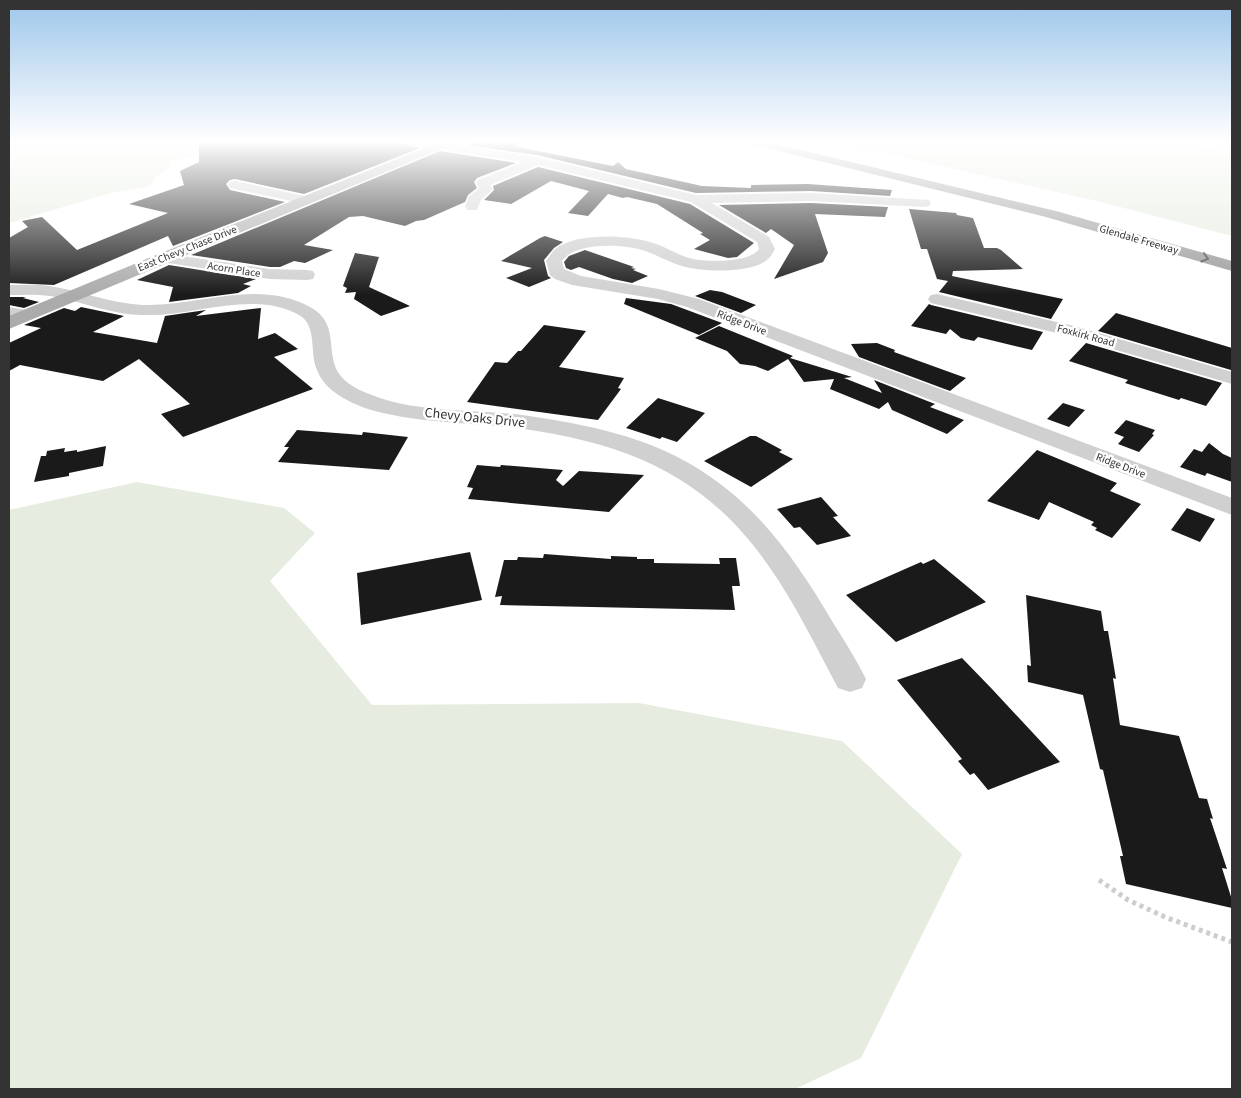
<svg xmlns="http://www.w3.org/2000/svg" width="1241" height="1098" font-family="'Source Sans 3',sans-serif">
<rect width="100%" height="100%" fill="#fff"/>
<g fill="#e6ecdf">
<path d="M9,142h197l17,2 -2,10 -27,2 -24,5 2,2c-7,10 -18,12 -22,23l-39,7 -102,30z"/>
<path d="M834,142h138l15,2 91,1 -2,-3h101l55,10v84l-135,-35z"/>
<path d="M137,482l147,26 31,25 -45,48 102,124 267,-2 203,38 120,113 -101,204 -66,31h-786v-579z"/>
</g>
<g fill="#1a1a1a">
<path d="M199,142h198l23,6 -116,46 -69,-15 -5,1 -4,4 4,6 55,12 -112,44 -5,-10 -114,49 -45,-2v-45l19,-11 -6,-6 20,-4 35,33 91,-37 -39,-9 55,-19 -4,-14 19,-9z"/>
<path d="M474,142h49l-10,4 100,20 5,-4 8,7 76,17 49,2v-3l57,-1 84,6 -2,6 -79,-5 -115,2 -159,-38 -71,-10z"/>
<path d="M440,151l76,12 -39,15 -3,4 3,6 -9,7 -3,7 -41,18 -8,1 -11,5 -42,-10 -14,1 -45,28 29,5 -28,13 -11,-2 -14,6h-10l-79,-12z"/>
<path d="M538,167l152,37 64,39 -17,14 -9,1 -34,-9 16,-9 -10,-6 3,-1 -46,-29 -30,-7 -4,1 -15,-4 -20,22 -20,-3 21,-22 -38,-10 -40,23 -27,-4 10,-10 -1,-4z"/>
<path d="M811,203l77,4 -3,10 -70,-3 13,39 -5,9 -49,17 20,-34 -23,-16 -5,4 -47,-28z"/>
<path d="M909,209l47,4 1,2 16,3 11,30h13l4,2 22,19 -70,2 -1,5 111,23 -12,20 -112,-27 9,-11 -11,-2 -10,-30h-6z"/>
<path d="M545,236l18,6 -9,6 -10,12 4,16 3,2 -22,9 -23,-9 26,-10 -31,-7 39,-23z"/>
<path d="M585,250l49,17 -3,1 5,1 -3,1 15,6 -16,7 -19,-4 -34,-12 -8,3 -5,-2 -2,-6 5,-6z"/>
<path d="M355,253l24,4 -10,30 41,19 -29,10 -27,-17 2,-7 -11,1 2,-5 -4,-2z"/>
<path d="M169,265l87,14 -13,5 8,2 -13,7 -69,9 4,-15 -36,-7z"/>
<path d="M710,290l12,2 34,13 -15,8 -46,-17z"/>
<path d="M9,297h17l-3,1 16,4 -15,6 -15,-3z"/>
<path d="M626,298l45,6 51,19 -23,12 -75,-31z"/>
<path d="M929,304l2,1 112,27 -11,18 -54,-13 -4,4 -13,-3 -11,-9 -4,5 -35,-8z"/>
<path d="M81,307l43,9 -31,16 64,11 8,-27 41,-6 -10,6 65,-8 -3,31 17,-6 23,16 -24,8 39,32 -130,48 -22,-23 29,-10 -51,-45 -36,22 -83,-16 -11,6v-28l32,-15 -17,-3 40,-17 11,3z"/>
<path d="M1116,313l116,35v20l-1,2 -133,-39z"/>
<path d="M544,325l42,6 -27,36 65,11 -6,10 3,1 -23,31 -131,-18 28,-40 12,1 11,-12h3z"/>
<path d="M719,326l74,30 -3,2 62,19 -8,1 38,15 -8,-13 61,24 -5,3 34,13 -17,14 -55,-24 -4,-8 -9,7 -49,-20 4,-10 -30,3 -16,-23 -20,12 -13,-5 -15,-2 -13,-13 -32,-13z"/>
<path d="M877,343l18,7 -1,2 72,26 -16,13 -91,-34 -8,-13z"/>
<path d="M1086,343l136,40 -16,23 -25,-8 -2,2 -54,-17 3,-3 -59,-19z"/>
<path d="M658,398l47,15 -28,29 -15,-5 -2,2 -34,-11z"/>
<path d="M1063,403l22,7 -16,17 -22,-8z"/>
<path d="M1126,420l29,10 -3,4 2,1 -15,17 -21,-8 6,-7 -10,-4z"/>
<path d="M297,430l65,5 1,-3 45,5 -19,33 -111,-8 11,-15h-5z"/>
<path d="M750,436h6l26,14 -3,2 14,7 -42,28 -47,-26z"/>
<path d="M1209,443l14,11 9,4v24l-25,-9 -2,3 -25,-9 14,-18 8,3z"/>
<path d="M106,446l-3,20 -34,7v3l-35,6 7,-26h5l1,-5 18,-3 -1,4 13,-2v2z"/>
<path d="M1037,450l80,33 -7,8 31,13 -29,34 -17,-8 2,-2 -6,-3 3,-3 -45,-20 -10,18 -52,-19z"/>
<path d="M477,465l23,2 1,-2 62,5 -7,10 7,6 16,-15 65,4 -35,37 -141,-13 5,-11 -6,-1z"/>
<path d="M821,497l17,19 -5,1 18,19 -34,9 -17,-18 -6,1 -17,-19z"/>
<path d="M1187,508l28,11 -15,23 -29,-12z"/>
<path d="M470,552l12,48 -121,25 -4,-52z"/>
<path d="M544,554l67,5v-3l26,1v2h17v4l66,1 -1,-6h17l4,28h-8l3,24 -235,-5 2,-9 -7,1 9,-37h13l1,-3 25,1z"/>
<path d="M934,559l52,43 -90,40 -50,-47 75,-33 2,2z"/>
<path d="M1026,595l75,16 3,20h4l8,48 -3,-1 7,47 59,11 20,62 8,1 6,20 -3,-1 17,51 -5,-1 10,32v8l-106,-24 -6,-28h3l-20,-86 -3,-1 -17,-74 -55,-13 -1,-17 4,1z"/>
<path d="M962,658l30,31 68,73 -72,28 -14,-17 -4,2 -12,-14 4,-2 -65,-79z"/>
</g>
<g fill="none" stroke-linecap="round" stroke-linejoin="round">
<path stroke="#cdcdcd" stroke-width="5" stroke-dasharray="4 4" stroke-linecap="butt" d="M1099,880l29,20 37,17 67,25"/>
<g fill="#d0d0d0" fill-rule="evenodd">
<path d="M406,142h27l104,15 159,38 115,-2 118,7 2,3 -2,3 -5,1 -113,-6 -99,2 57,34 6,12c-2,3 -4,8 -7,10 -16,15 -67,13 -86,7 -14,-4 -26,-12 -40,-16 -20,-6 -67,-8 -80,11l2,8 17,7 78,13 40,10 533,199v17l-545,-208 -29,-8 -86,-14 -17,-6 -5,-4 -4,-14c3,-4 6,-9 9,-12 23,-17 73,-14 98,-6 14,4 26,13 40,16 14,3 57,4 66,-10l-2,-7 -66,-40 -153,-37 -48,20 3,4 -12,11 -4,10h-10l-2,-3 4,-11 10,-8 -3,-5 2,-3 45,-18 -111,-17z"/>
<path d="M1220,142h12v4l-10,-2z"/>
<path d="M235,181l70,15 7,4 -7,4 -75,-16 -2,-3 2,-3z"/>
<path d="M162,253l108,16 37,1 6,1 2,4 -2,4 -6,1 -37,-1 -114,-18 -2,-3 2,-3z"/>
<path d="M9,285c14,0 28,-1 41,1 31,5 60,17 92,19 56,2 114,-27 168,2 31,16 14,47 30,68 9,12 26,18 40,23 44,15 102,11 149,18 52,8 107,18 154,44 69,37 110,95 149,161 12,19 24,38 34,58l-4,9 -12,4 -12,-4c-22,-41 -43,-85 -70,-123 -62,-89 -140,-121 -244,-136 -52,-7 -106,-5 -156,-20 -20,-7 -43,-18 -51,-39 -8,-18 1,-44 -18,-55 -45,-26 -107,2 -155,0 -33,0 -63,-14 -94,-19 -14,-2 -28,-1 -41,-1z"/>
<path d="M937,294l141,33 154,45v12l-167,-49 -134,-32 -3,-4 3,-4z"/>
<path d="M9,307l24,4 3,4 -3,4 -6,1 -18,-3z"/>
</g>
<path fill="#ababab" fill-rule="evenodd" d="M440,142h15l-2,2 -444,185v-13l147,-61z"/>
<path fill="#9a9a9a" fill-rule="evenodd" d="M749,142h19l288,69 176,50v10l-186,-54 -295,-73z"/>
</g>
<defs><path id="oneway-chevron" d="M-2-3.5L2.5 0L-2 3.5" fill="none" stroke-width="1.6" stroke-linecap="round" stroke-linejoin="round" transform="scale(1.25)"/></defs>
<use stroke="#525252" href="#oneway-chevron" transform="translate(1205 258) rotate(17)"/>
<linearGradient id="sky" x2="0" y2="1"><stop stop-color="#9ec6ea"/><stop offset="0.48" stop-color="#fff"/><stop offset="1" stop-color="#fff" stop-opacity="0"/></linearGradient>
<rect width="1241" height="295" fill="url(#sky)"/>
<g text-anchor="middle" stroke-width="5" stroke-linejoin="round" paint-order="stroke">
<g font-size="11" fill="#333" stroke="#fff">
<text transform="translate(1139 239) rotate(16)" y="4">Glendale Freeway</text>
<text transform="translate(187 248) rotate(-22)" y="4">East Chevy Chase Drive</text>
<text transform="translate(234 269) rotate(9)" y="4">Acorn Place</text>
<text transform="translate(742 322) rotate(21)" y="4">Ridge Drive</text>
<text transform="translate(1086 335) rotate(15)" y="4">Foxkirk Road</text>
<text transform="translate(1121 465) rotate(21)" y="4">Ridge Drive</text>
</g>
<g font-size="14" fill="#333" stroke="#fff">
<text transform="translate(475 417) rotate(6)" y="5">Chevy Oaks Drive</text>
</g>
</g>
<rect width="1241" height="1098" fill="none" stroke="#333333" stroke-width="20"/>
</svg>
